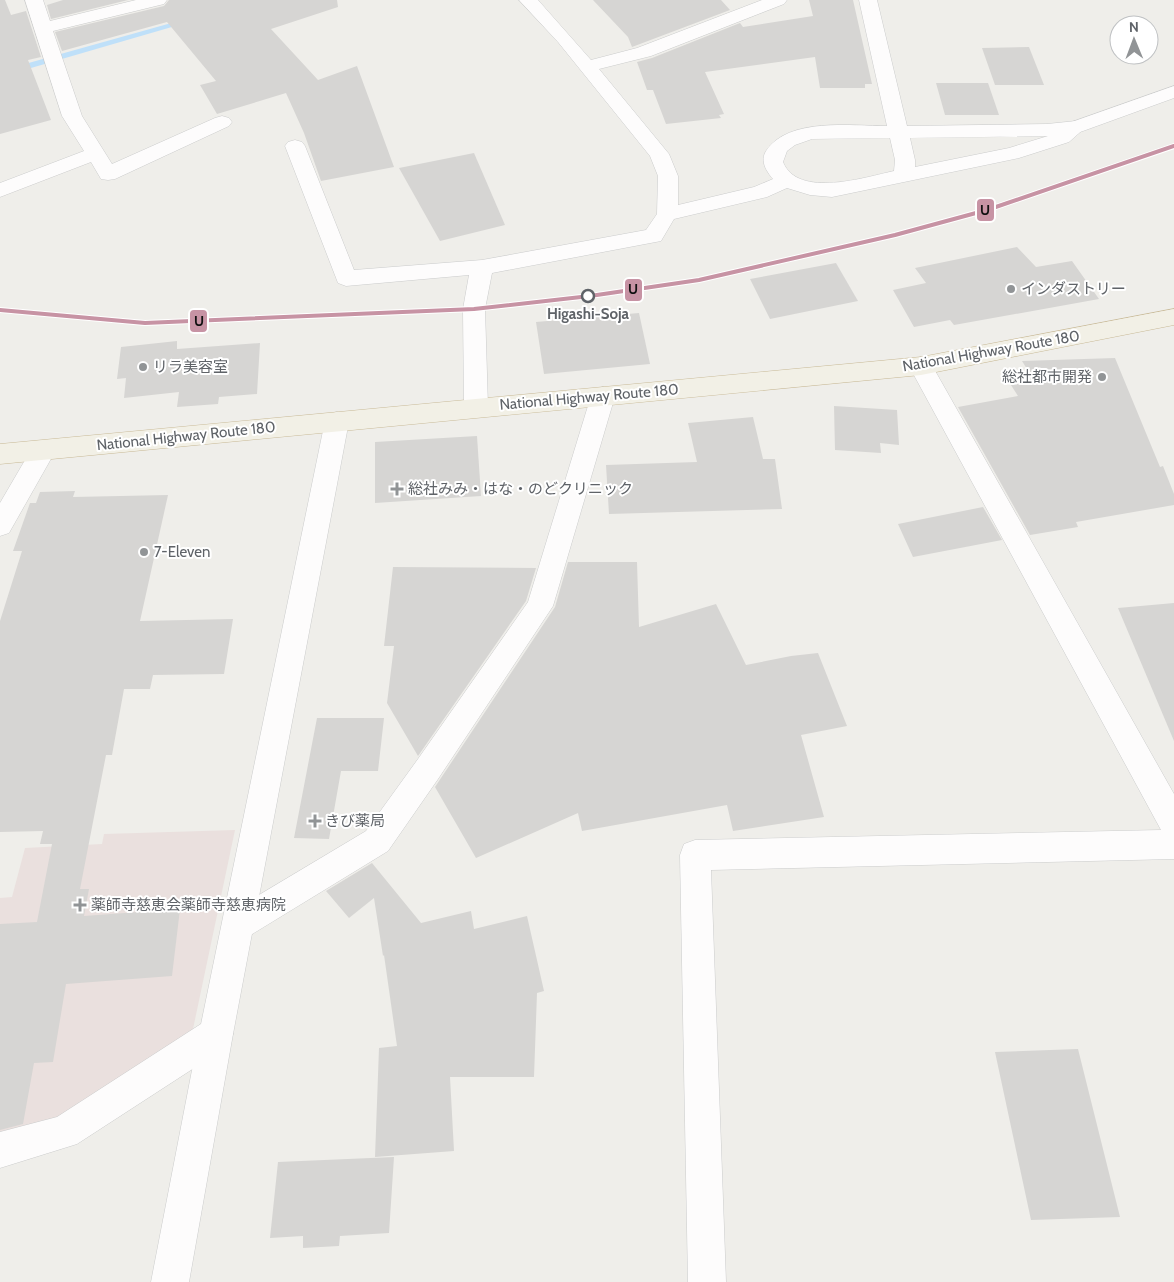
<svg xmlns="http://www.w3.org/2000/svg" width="1174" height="1282" font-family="Cabin,'Noto Sans JP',sans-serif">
<rect width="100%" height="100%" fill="#efeeea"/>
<path fill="#eae0de" d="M235,830l-42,199 -66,54 -85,42 -42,11v-238l12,-1 13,-49 77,-4 2,-10z"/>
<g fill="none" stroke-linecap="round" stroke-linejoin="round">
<path fill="#bfe0f9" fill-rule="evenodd" d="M182,20l7,2 -189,55v-6z"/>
</g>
<g fill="#d6d5d3">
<path d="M0,0h5l6,15 15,-4 15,46 -13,3 23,60 -51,14z"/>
<path d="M63,0h65l-77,19 -4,-14z"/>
<path d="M169,0h168l1,7 -67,22 47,51 39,-14 37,101 -73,14 -17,-48 -18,-40 -69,21 -17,-29 16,-4 -49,-59 -105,29 -7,-19 109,-26z"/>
<path d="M593,0h128l9,10 -98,37 -4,-10z"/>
<path d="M809,0h44l19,84h-7v4h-45l-5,-31 -110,15 19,42 -5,1 2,3 -55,6 -13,-34h-6l-10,-28 15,-4 88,-35 3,4 70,-11z"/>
<path d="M1029,47l15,38h-49l-13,-37z"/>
<path d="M936,83h52l11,32h-54z"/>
<path d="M474,153l31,72 -65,16 -41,-73z"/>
<path d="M1017,247l19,20 36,-6 27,38 -145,26 -4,-5 -36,7 -21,-37 33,-7 -11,-15z"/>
<path d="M836,263l22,38 -88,18 -20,-40z"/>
<path d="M639,313l11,51 -106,10 -8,-52z"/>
<path d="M177,341v8l83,-6 -3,51 -38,3 -1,7 -41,3 2,-15 -55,6 2,-20 -9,1 4,-32z"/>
<path d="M1115,358l45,109 3,-1 11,28v11l-98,17 2,5 -48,8 -72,-128 60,-11 -9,-14 23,-5 -10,-16z"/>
<path d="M834,406l63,4 2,35 -19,-2 1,10 -46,-3z"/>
<path d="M753,417l10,42h12l7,50 -173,5 -3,-49 91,-3 -9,-39z"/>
<path d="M477,436l4,60 -106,7v-61z"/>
<path d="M75,491l-2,6 95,-2 -28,126 93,-2 -9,55 -71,1 -3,14h-26l-12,66h-6l-26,134h9l-5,27 96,-7 -8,67 -106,8 -13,78 -19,1 -11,61 -23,6v-206l37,-2 15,-78h-12l3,-13 -43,1v-211l22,-70h-9l17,-48h6l4,-11z"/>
<path d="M983,507l19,33 -89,17 -15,-33z"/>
<path d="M568,562h69l2,65 77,-23 30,61 45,-9 27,-3 29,73 -46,9 23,82 -91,14 -6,-26 -145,26 -4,-18 -102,45 -41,-71 120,-180z"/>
<path d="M393,567l143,1 -10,33 -108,155 -31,-53 7,-57h-10z"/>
<path d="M1174,603v138l-56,-133z"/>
<path d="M317,718h67l-6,53h-37l-12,68 -35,-1z"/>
<path d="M372,863l49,60 50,-12 3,18 53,-13 17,75 -7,2 -3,84h-84l4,74 -79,6 4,-109 18,-2 -13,-91 -1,1 -9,-58 -25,20 -23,-27z"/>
<path d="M1078,1049l42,168 -89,3 -36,-168z"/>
<path d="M394,1157l-5,76 -49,3 -1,10 -36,2v-12l-33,2 8,-76z"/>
</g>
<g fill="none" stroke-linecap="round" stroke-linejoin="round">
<defs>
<g id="minor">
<path d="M25,0h18l7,21 86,-21h31l-3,4 -111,27 29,85 30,48 103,-46 7,-2 7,2 3,4 -3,4 -114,53 -7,1 -7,-1 -10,-17 -91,35v-14l84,-32 -22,-35z"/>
<path d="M519,0h19l53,60 46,-12 125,-48h25l-3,4 -133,52 -52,13 70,85 9,22v29l76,-18 19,-8c-7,-8 -13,-18 -7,-28 22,-34 86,-25 121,-25l-28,-126h18l30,126 140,-2 29,-3 7,2 3,4 -17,15 -50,16 -187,39 -22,-2 -23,-7 -20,9 -93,22 -13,22 -169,32 -7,36 3,98 -4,6 -8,3 -8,-3 -4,-6 -1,-98 6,-34 -123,11 -8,-3 -53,-137 3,-4 7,-2 7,2 3,4 49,124 128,-10 164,-30 11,-16 1,-38 -8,-20 -92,-114zM1048,136l-39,12 -94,19v-7l-5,-22zM890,138l5,22 -1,11c-28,6 -96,28 -111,-9l4,-11 8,-6 17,-6z"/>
<path d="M921,357l8,3 245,434v65l-463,11 15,412h-38l-8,-427 4,-11 11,-4 466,-10 -252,-464 4,-6z"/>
<path d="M603,387l8,3 4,6 -62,210 -115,173 -50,72 -139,85 -11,5 -11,-5 -5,-11 5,-11 139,-83 52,-72 110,-157 63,-206 4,-6z"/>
<path d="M44,441l9,2 3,7 -47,83 -9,3v-33l35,-60z"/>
<path d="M216,1017l12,5 5,12 -5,12 -151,98 -77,24v-36l57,-15 147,-95z"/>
</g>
<g id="tertiary">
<path d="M1174,86v12l-91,33 -7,2 -7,-2 -3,-4 3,-4z"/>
<path d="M337,412l9,3 3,6 -116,613 -44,248h-38l48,-248 126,-613 3,-6z"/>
</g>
<path id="trunk" d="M1174,309v16l-253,50 -921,89v-20l921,-87z"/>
</defs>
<use href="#minor" stroke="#cbcccc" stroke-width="1"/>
<use href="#tertiary" stroke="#cbcccc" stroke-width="1"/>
<use href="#trunk" stroke="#c8b996" stroke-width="1"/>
<use href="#minor" fill="#fdfcfc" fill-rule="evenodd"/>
<use href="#tertiary" fill="#fdfcfc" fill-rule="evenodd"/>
<use href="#trunk" fill="#f2f0e6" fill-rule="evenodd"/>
<defs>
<path id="rail-1" d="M0,310l145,13 329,-14 116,-13 109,-16 196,-45 92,-25 187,-64"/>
</defs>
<use href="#rail-1" stroke="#fff" stroke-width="6"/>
<use href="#rail-1" stroke="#c793a4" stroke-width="4"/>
</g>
<g fill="#919496" stroke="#fff" stroke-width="2">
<circle cx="1011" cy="289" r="5"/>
<circle cx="143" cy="367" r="5"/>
<circle cx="1102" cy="377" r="5"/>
<path d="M394.5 481.5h5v5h5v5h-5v5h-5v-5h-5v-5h5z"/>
<circle cx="144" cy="552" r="5"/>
<path d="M312.5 813.5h5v5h5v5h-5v5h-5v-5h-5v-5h5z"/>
<path d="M77.5 897.5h5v5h5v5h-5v5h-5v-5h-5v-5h5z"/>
</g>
<circle fill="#fff" stroke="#5f6368" stroke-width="2.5" cx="588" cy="296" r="6"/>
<g text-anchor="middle" stroke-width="4" stroke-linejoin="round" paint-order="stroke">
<g font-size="15" fill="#5f6368" stroke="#fff" text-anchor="start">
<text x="1021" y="294">インダストリー</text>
<text x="153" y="372">リラ美容室</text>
<text x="1092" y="382" text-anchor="end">総社都市開発</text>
<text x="408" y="494">総社みみ・はな・のどクリニック</text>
<text x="154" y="557">7-Eleven</text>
<text x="325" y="826">きび薬局</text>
<text x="91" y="910">薬師寺慈恵会薬師寺慈恵病院</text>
</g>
<g font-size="15" font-weight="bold" fill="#5f6368" stroke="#fff">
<text x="588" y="319">Higashi-Soja</text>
</g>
<g font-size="15" fill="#5f6368" stroke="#fff">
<text transform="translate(991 351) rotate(-10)" y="5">National Highway Route 180</text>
<text transform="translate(589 397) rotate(-5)" y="5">National Highway Route 180</text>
<text transform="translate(186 436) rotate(-6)" y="5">National Highway Route 180</text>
</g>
</g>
<g stroke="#fff" stroke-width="2">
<rect x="976" y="198" width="19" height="24" rx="5" fill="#c793a4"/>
<rect x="624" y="278" width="19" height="24" rx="5" fill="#c793a4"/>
<rect x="189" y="309" width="19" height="24" rx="5" fill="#c793a4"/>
</g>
<g font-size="14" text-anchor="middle" font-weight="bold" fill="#111">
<text x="985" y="215">U</text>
<text x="633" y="294">U</text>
<text x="199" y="326">U</text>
</g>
<g transform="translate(1134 40) rotate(359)"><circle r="24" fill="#ffffff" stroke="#bfc1c3"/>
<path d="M0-4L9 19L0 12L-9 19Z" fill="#919496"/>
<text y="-8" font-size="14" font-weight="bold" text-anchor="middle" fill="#5f6368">N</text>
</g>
</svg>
